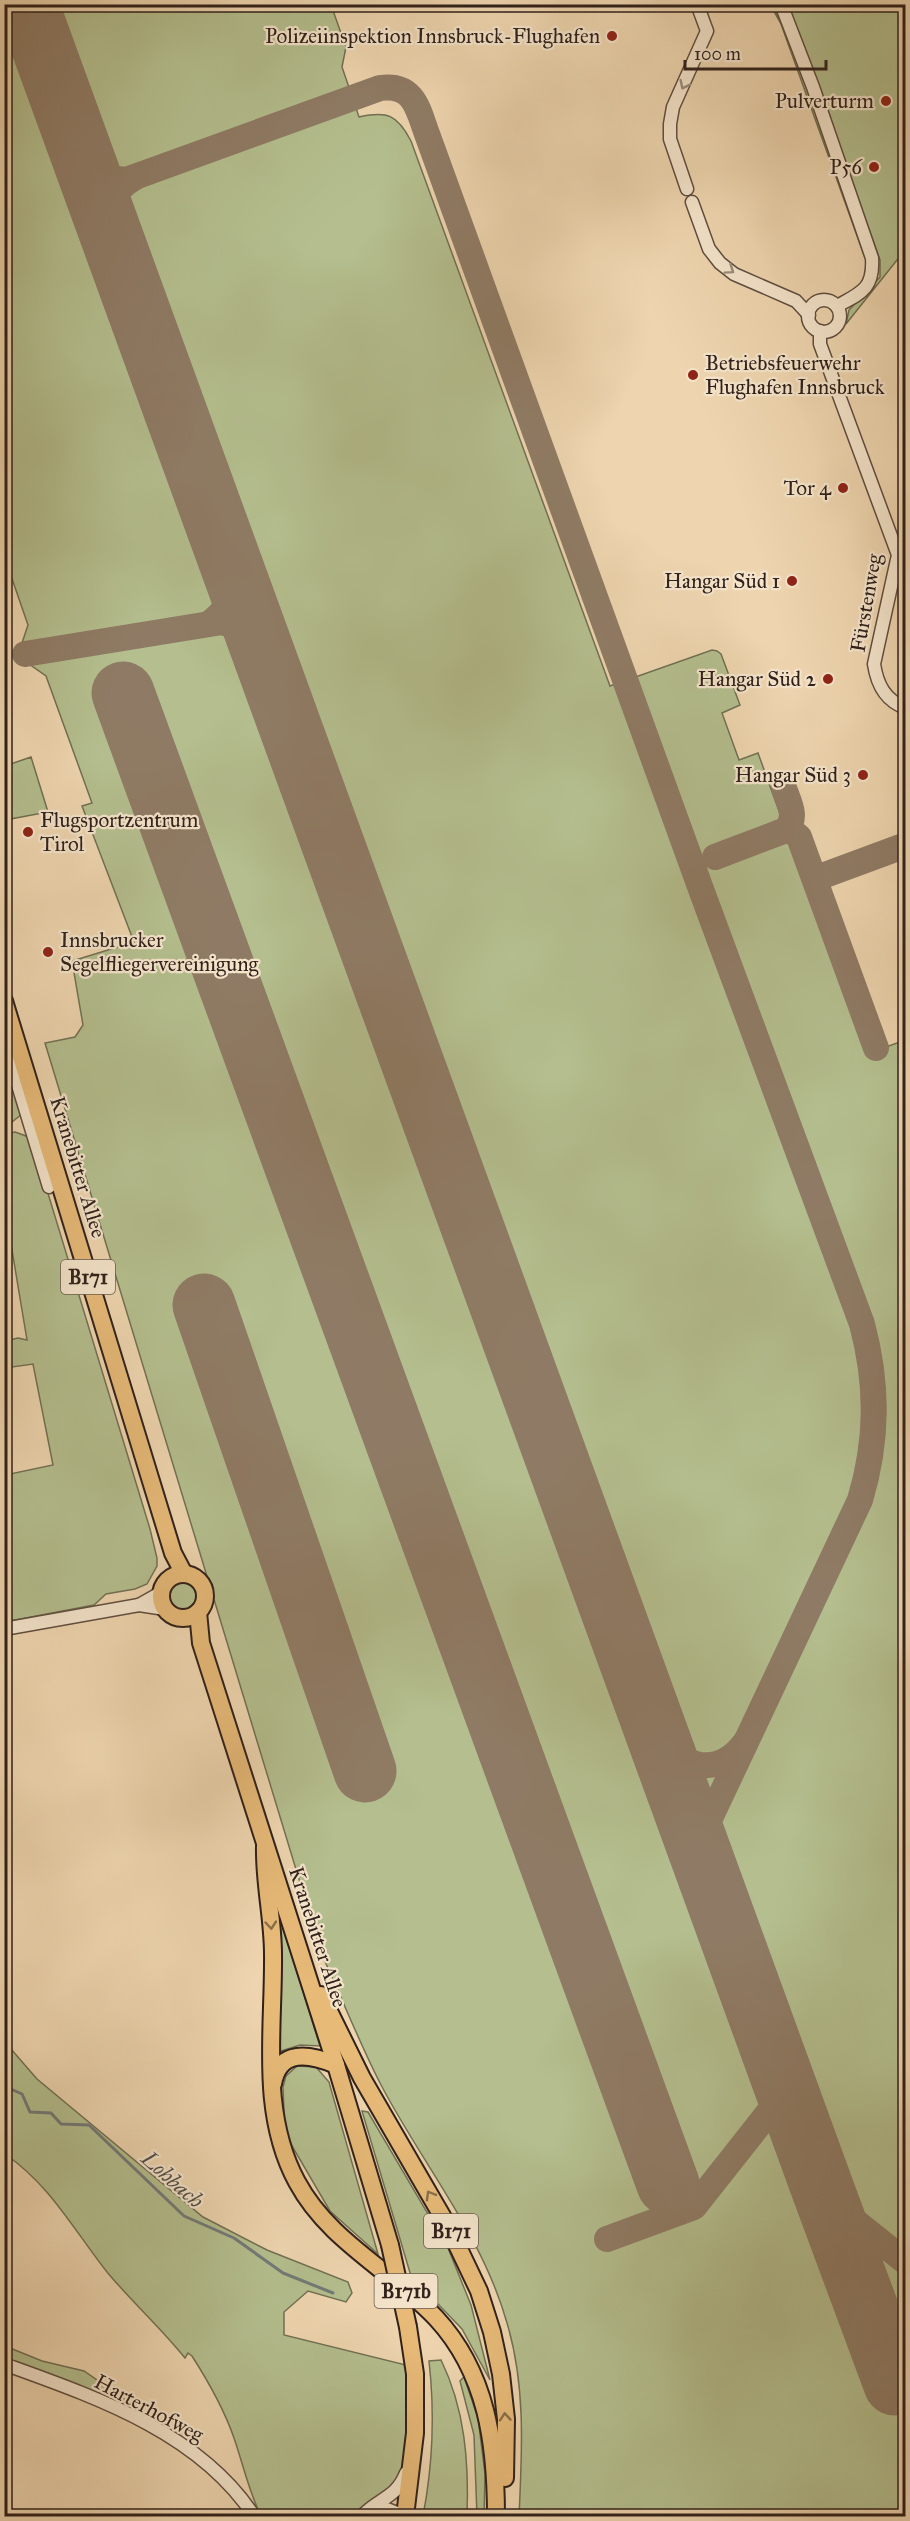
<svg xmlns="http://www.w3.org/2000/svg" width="910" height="2521" font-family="'IM FELL Great Primer',serif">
<rect width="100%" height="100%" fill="#eed5af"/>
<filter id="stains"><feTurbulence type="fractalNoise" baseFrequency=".00333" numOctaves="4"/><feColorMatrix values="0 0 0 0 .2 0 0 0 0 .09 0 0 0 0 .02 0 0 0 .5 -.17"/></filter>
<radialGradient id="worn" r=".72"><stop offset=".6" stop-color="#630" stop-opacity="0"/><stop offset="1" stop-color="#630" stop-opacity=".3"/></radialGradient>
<g fill="#b4be8e" stroke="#727054" stroke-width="1.5">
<path d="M4,5h327l15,42 -4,20 17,50c28,-6 38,-3 52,24l199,545 102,-36 5,1 4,3 19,51 -18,8 17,47 19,-7 109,301 38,-14v30l-4,9 5,13 -1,1424h-386c3,-64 7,-130 -12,-193 -25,-89 -85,-159 -127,-240 -21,-41 -38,-85 -58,-128l-277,-912 30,-6 8,-12 -11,-64 62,-19 -52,-136 10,-3 -46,-127 -17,-12 -4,-10 -3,-11 6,-18 -19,-55 -4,-4z"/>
<path d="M788,5h117v245l-59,74 3,-14 31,-33v-17z"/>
<path d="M772,8l11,15 84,234 -2,1 -84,-234z"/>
<path d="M31,757l17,55 -43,8v-54z"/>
<path d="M4,1049l18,65 -10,8 -7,-1z"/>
<path d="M15,1132l11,4 7,8 117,385 7,29v8l-10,18 -12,5 -29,5 -12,11 -89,17v-147l48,-10 -20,-101 -28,4v-27l13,-3 9,2 -22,-132v-74z"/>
<circle cx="183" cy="1596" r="15"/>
<path d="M280,1918l40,128 -20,-1 -22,7 -2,-133z"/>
<path d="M4,2041l33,38 166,138 64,33 81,32 4,11 -6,9 -38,-11 -24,21v23l122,30c0,21 3,103 -8,117 -9,13 -33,18 -44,34h-93c-12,-24 -18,-52 -27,-78 -10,-29 -26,-57 -42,-82l-4,-3 -3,5c-25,-31 -53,-56 -78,-86 -34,-43 -56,-86 -102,-118z"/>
<path d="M297,2066l19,1 13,15 49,172 -48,-43 -45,-77 -2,-47 3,-11z"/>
<path d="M362,2111l6,1 80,136 23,57 19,75 -28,-51 -51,-53z"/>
<path d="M5,2346l37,15 42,10 56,39 -5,8 -130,-54z"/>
<path d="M441,2360c24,49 28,102 26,156h-44c10,-52 12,-102 6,-155z"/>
<path d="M464,2377l14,41 7,56 -1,42h-7l-3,-81 -14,-54z"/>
</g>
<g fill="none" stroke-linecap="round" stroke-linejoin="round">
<path stroke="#727a78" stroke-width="3" d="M4,2086l18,8 8,18 21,1 10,11 28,1 95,91 50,22 49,35 50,20"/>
<g stroke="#8f7b65" stroke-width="26">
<path d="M82,152c9,18 26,30 47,27l251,-91c34,-5 38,21 47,46l275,758 160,432c16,60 16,116 -2,176l-156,331 -2,16 4,23"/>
<path d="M111,234c-6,-25 0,-43 23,-56"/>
<path d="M210,623c26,-19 24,-37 19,-64"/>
<path d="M25,654l197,-32 24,8 16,21"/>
<path d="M786,830l7,2 6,5 77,211"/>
<path d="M715,857l71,-27c12,-13 3,-27 -2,-42"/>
<path d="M825,875l81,-30"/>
<path d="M655,1730c20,34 60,52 89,14"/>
<path d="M823,2190l14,17 69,55"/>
<path d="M607,2239l87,-32 93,-118"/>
<path d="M895,2384l11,15"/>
</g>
<g stroke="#8f7b65" stroke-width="63">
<path d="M27,4l796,2186 72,194"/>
<path d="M123,693l545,1491"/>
<path d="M204,1305l161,466"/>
</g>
<defs>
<g id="minor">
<path d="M781,4l32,83 59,171c2,31 -11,35 -35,48"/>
<path d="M687,189l-17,-50v-15l3,-17 34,-76 -10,-27"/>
<path d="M692,202l17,47 11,14 14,11 62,27 13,14"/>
<circle cx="824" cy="316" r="16"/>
<path d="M820,331v13l78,211 -24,109c3,20 11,37 32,44"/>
<path d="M4,1039l45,148"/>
<path d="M139,1605l23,-13"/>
<path d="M4,1629l135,-24 26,4"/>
<path d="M4,2364c91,33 195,68 250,152"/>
<path d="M372,2509h15l18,7"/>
<path d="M362,2516c16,-18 34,-17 44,-43"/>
</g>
<g id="major">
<path d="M4,1001l169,552 11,21"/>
<circle cx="183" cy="1596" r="22"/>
<path d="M198,1612l3,31 135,422 54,180"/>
<path d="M265,1846c-1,36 8,72 8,108 1,76 -14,158 24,228 21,39 54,64 88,91 17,14 35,28 51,45 51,55 60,126 60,198"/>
<path d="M321,1995l41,83 87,150 30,63 13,41 9,42 5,45 -1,59"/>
<path d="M273,2084c6,-36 37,-30 63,-19"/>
<path d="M405,2516l10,-83v-59l-7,-47"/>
</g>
</defs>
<use href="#minor" stroke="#604e40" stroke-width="15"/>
<use href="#major" stroke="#30211b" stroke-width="20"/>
<use href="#minor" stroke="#f4e4cb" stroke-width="12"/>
<use href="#major" stroke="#e7ba78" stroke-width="16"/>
<defs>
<path id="major-bridge" d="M390,2245l18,82"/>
</defs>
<use href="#major-bridge" stroke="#30211b" stroke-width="20" stroke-linecap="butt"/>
<use href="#major-bridge" stroke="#e7ba78" stroke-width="16"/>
</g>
<defs><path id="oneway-chevron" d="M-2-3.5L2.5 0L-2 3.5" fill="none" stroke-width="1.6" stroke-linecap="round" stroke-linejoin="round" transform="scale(1.5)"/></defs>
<g stroke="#9c8c7c">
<use href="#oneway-chevron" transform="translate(684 85) rotate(116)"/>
<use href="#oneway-chevron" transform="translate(730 270) rotate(34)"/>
</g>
<g stroke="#8c6e4a">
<use href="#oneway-chevron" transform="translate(271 1925) rotate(85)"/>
<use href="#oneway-chevron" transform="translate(430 2195) rotate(-120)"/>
<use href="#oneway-chevron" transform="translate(505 2417) rotate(-94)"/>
</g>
<g fill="#8f2418" stroke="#f4e4cb" stroke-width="2">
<circle cx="612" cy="36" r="6"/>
<circle cx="886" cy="101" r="6"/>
<circle cx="874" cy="167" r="6"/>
<circle cx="693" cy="375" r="6"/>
<circle cx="843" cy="488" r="6"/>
<circle cx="792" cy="581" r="6"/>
<circle cx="828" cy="679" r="6"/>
<circle cx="863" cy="775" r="6"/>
<circle cx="28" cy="832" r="6"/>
<circle cx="48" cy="952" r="6"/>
</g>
<g text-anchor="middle" stroke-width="4.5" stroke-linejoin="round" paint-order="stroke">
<g fill="#f4e4cb" stroke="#6b5c50" stroke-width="1.5">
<rect x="61" y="1260" width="54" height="34" rx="4.5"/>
<rect x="424" y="2214" width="54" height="34" rx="4.5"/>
<rect x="374.5" y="2274" width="63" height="34" rx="4.5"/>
</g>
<g font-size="20" font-weight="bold" fill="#30211b">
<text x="88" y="1284">B171</text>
<text x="451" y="2238">B171</text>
<text x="406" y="2298">B171b</text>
</g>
<g font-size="21" fill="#30211b" stroke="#f4e4cb" text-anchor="end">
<text x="600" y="43">Polizeiinspektion Innsbruck-Flughafen</text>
<text x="874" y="108">Pulverturm</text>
<text x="862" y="174">P56</text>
<text x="705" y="370" text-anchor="start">Betriebsfeuerwehr<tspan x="705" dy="24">Flughafen Innsbruck</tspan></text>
<text x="831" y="495">Tor 4</text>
<text x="780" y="588">Hangar Süd 1</text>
<text x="816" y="686">Hangar Süd 2</text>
<text x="851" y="782">Hangar Süd 3</text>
<text x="40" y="827" text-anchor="start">Flugsportzentrum<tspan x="40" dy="24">Tirol</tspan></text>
<text x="60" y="947" text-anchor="start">Innsbrucker<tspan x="60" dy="24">Segelfliegervereinigung</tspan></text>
</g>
<g font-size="21" fill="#30211b" stroke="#f4e4cb">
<text transform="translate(866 603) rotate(-80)" y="7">Fürstenweg</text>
<text transform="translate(78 1167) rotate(73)" y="7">Kranebitter Allee</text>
<text transform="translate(318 1937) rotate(72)" y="7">Kranebitter Allee</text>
<text transform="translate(149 2408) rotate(28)" y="7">Harterhofweg</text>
</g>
<g font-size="22" font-style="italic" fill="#514e4a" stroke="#f4e4cb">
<text transform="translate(173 2179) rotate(41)" y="8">Lohbach</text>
</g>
</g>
<rect width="910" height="2521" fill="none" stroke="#eed5af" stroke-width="24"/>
<rect x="6" y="6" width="898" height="2509" fill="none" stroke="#30211b" stroke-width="3"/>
<rect x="12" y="12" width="886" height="2497" fill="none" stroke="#30211b" stroke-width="1.5"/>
<path d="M685 60v9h141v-9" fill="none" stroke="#30211b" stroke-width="3"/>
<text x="694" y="60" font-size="18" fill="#30211b" stroke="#f4e4cb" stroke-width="4.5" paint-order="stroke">100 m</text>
<rect width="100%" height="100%" filter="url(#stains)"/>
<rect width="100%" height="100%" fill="url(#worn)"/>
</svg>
